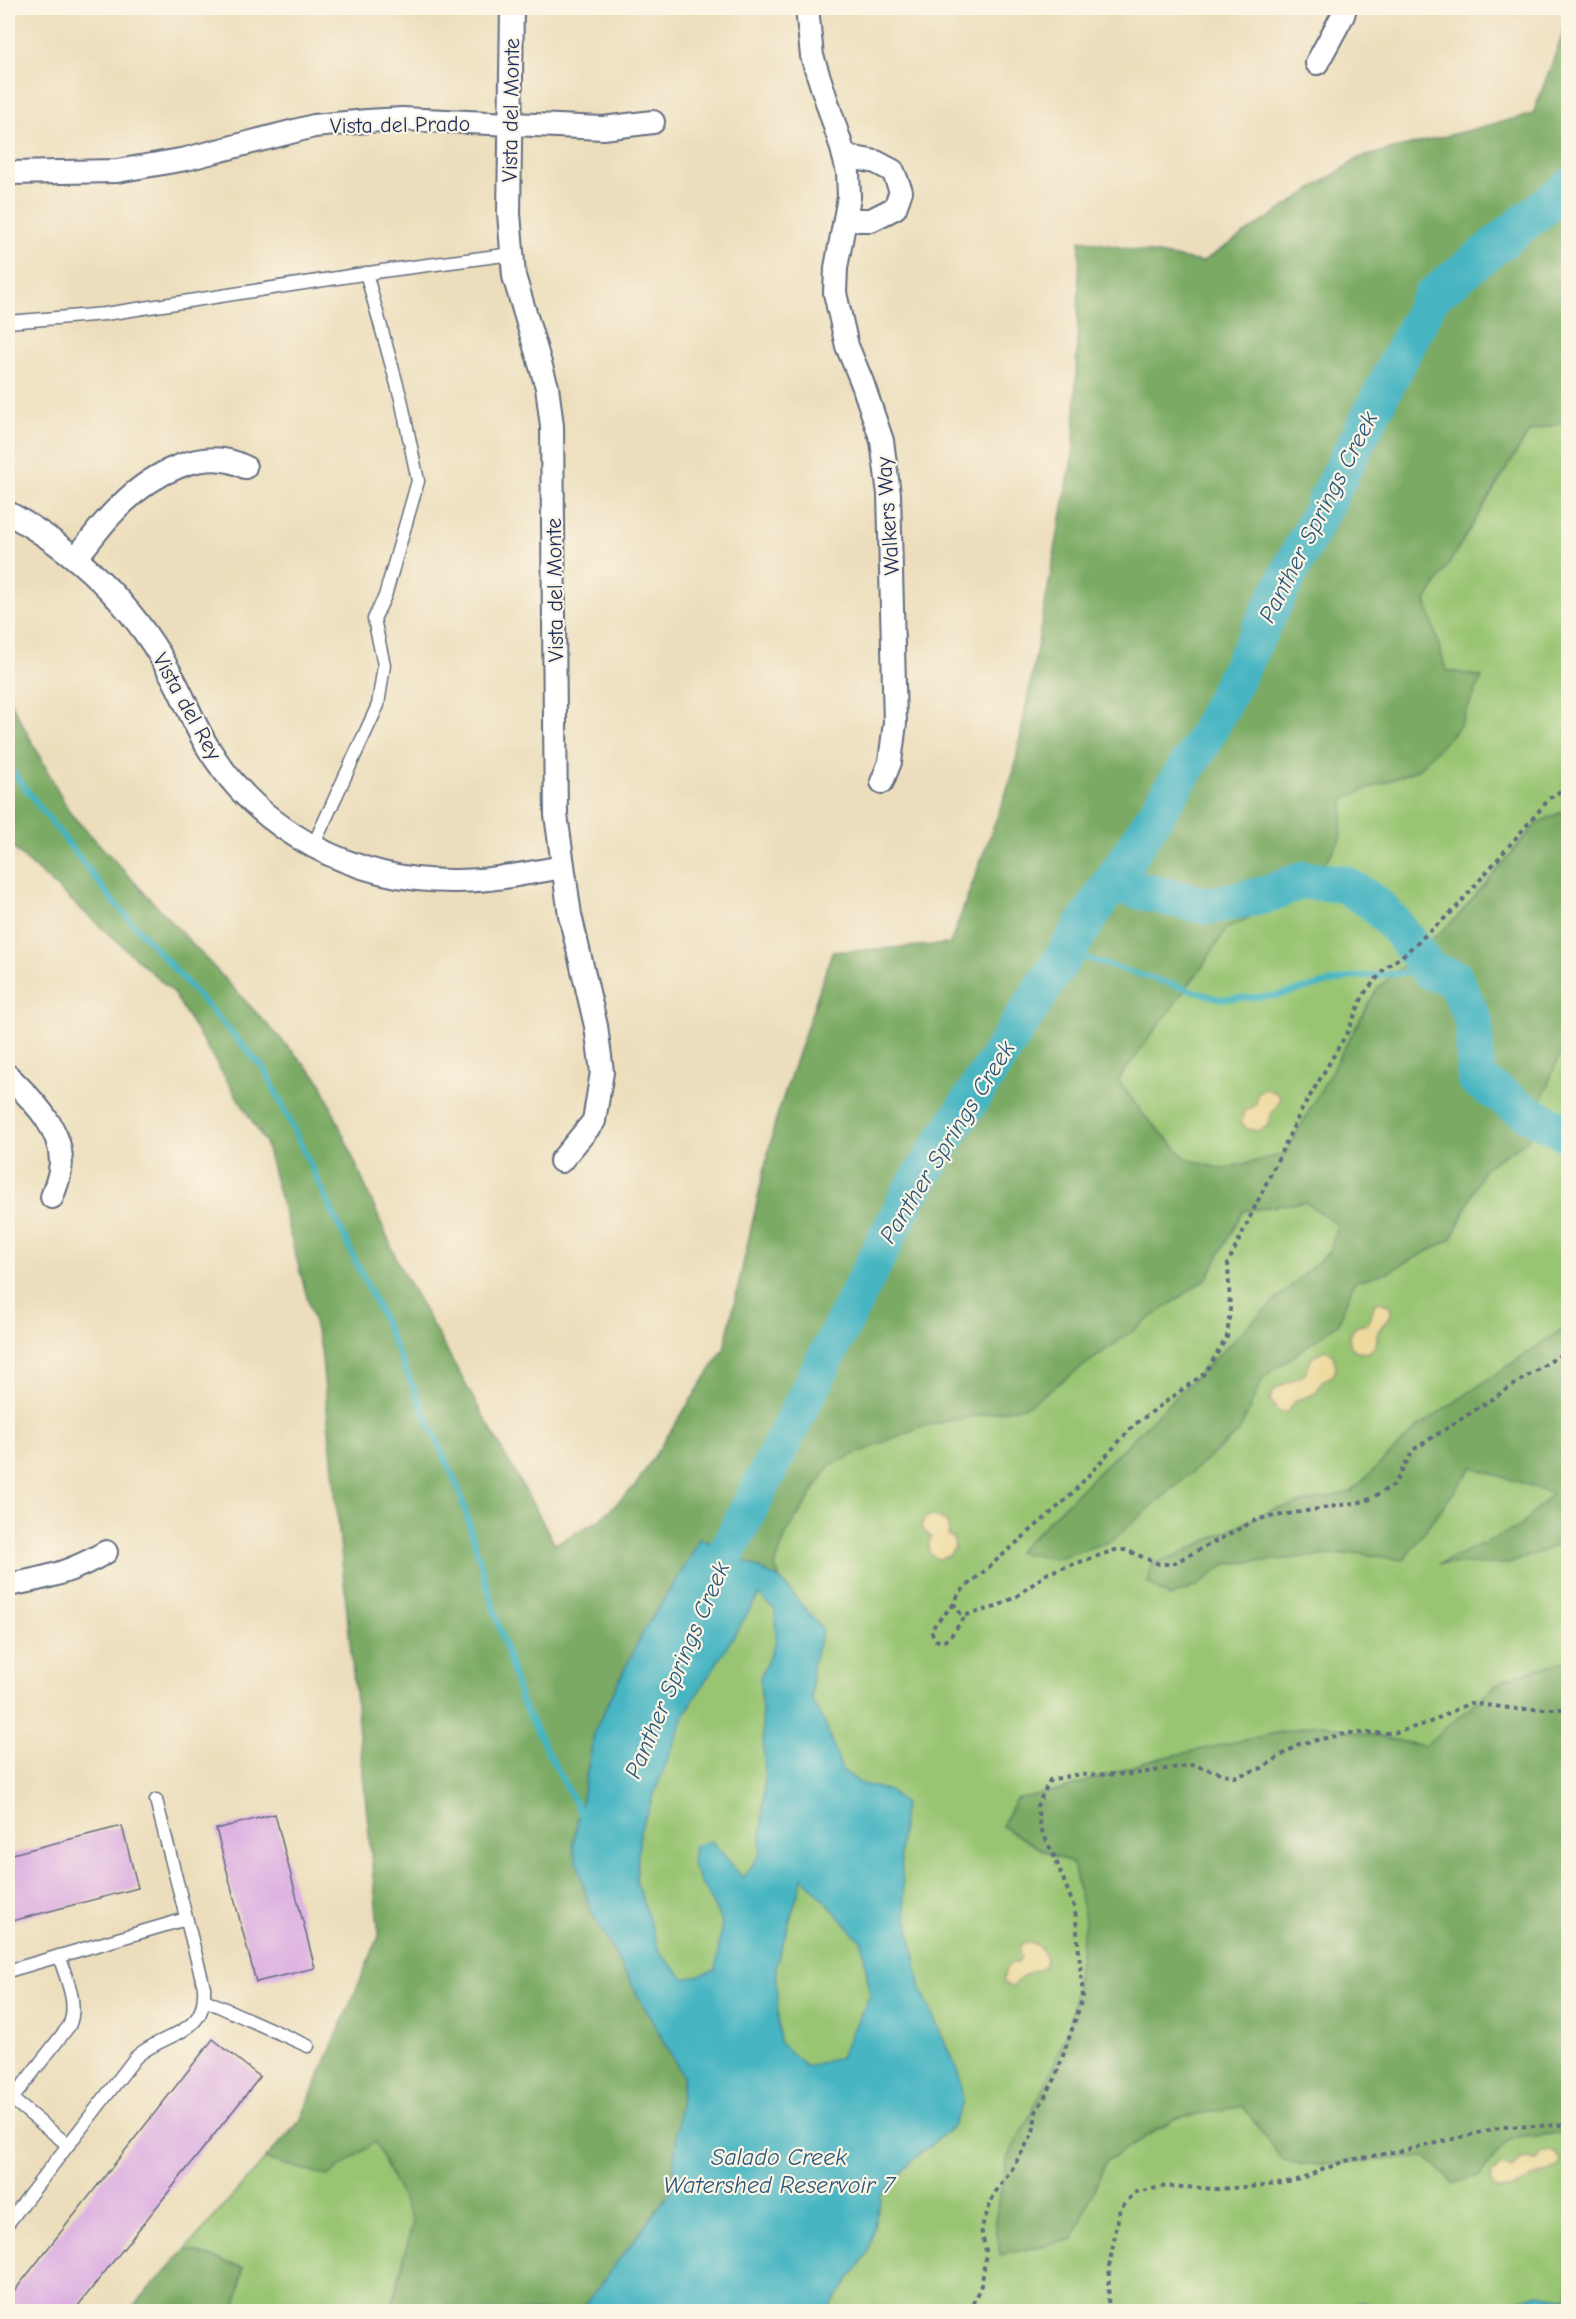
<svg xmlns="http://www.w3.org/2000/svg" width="1576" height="2319" font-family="'Comic Neue',sans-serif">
<rect width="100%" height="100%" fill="#fcf5e5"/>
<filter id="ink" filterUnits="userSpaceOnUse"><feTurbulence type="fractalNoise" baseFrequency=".0167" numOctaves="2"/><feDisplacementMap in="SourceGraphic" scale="12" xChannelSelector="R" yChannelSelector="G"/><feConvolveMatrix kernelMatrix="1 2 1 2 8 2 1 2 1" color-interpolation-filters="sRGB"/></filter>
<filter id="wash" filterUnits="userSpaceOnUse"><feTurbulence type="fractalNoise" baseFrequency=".008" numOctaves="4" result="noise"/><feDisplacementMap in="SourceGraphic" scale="24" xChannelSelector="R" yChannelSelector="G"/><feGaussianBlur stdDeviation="1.35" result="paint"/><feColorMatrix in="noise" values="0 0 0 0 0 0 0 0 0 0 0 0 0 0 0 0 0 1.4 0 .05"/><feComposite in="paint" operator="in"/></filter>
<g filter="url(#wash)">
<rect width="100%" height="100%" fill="#ecdebc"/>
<g fill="#98c572" stroke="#5a7a68" stroke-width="1.5">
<path d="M1568,367v1944h-987l90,-120 -76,-461 180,-164 11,-32 44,-69 374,-501z"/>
<path d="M375,2141l38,81 -22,89h-156l8,-43 -57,-19 79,-90 63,17z"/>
</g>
<g fill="#7aaa64" stroke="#4a6c61" stroke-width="1.5">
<path d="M1568,20v401l-39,11 -103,169 20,69 36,7 -23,50 -42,43 -73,28 -4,42 -32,48 -82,41 -22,35 -86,116 25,34 44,45 35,10 63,-15 92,-165 80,-72 80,-94 31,-14v226l-15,36 -26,70 -43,27 -32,71 -64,33 -34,10 -16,42 -75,54 -24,54 -128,109 -56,18 -38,-7 238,-233 75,-68 7,-27 -32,-22 -62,9 -36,67 -180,128 -105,20 -92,39 -44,69 -11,32 5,13 -80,-40 -13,24 -44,69 -48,98 -22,115 17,64 93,167 -12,115 -90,120h-190l22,-89 -38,-80 -47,34 -63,-17 35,-38 79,-185 -58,-587 -56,-207 -93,-151 -159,-143 -5,-12v-139l62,116 250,268 80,186 155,277 43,-23 37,-35 89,-137 51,-227 57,-170 118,-8 64,-173 60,-323 6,-208 122,22 157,-104 174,-44z"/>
<path d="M1568,1320v221l-59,23h-70l82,-38 31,-33 -80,-26 -68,93 -47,-7 -131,11 -29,22 -27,11 -22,-14 3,-19 22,-7 98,-47 80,-18 67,-65 149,-101z"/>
<path d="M1568,1660v472l-59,7 -29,36 -27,9 -27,-27 -123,8 -22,-6 -38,-53 -67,12 -70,43 -33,78 -73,16 -5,-36 12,-60 35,-67 28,-67 15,-106 -12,-55 -31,-14 -40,-24 14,-27 48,-10 88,-29 166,-36 106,22 80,-67z"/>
<path d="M186,2249l57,19 -8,43h-106z"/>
</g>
<g fill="#eeda9e" stroke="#84847e" stroke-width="1.5">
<path d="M1267,1089l10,4 4,6 -11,17 -1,9 -10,6 -12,-2 -6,-7 3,-11 12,-6 1,-10 3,-4z"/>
<path d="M1378,1301l12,5c4,14 -7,15 -12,26 -2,5 0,9 -3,15 -9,8 -17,8 -25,-2l-1,-10 8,-10 11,-2c6,-7 2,-16 10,-22z"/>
<path d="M1324,1350l8,3 4,13 -2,9 -12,6c-7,19 -12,12 -26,20 -4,2 -6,7 -9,11h-9l-8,-12 2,-8 10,-7 22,-10 9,-19z"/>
<path d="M930,1516c12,0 21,7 18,19l5,3 2,9 -6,9 -11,3 -9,-6 -1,-8 3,-8 -8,-7 -2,-4 4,-8z"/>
<path d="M1030,1942c12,4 24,19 8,28 -4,2 -10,1 -13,5 -5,4 -9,8 -13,13l-8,-5 -1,-3 3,-12 5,-5h7l3,-5c-4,-8 -2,-17 9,-16z"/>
<path d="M1550,2150c7,2 12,7 11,15l-12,8 -17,4 -22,13h-11l-6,-4 -2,-9 8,-12 14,4 8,-10 6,-1 10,3 4,-9z"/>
</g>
<g fill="#47b5c2" stroke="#317290" stroke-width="1.5" fill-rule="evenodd">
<path d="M700,1538l80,41 43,51 -11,37v34l15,27 15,42 20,14 28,7 14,13 -4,46 5,57 16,82 38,86 4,27 -10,24 -40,34 -32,36 -13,57 -41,58h-246l90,-120 12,-115 -93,-167 -17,-63 22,-116 48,-98 44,-69zM759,1595l16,15 1,31 -16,37 5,98 -5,78 -17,24 -31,-37 -18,5 -2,19 30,57 -6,48 -31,9 -25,-26 -24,-73 4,-49 46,-119zM803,1877l59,65 8,53 -30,62 -33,10 -28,-25 -3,-77z"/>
<path d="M1538,2293l29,5 1,13h-84z"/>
<path d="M1362,2301l21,10h-51z"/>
</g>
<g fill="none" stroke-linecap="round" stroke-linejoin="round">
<g stroke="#47b5c2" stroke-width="6">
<path d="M8,766l105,135 153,170 110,233 83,186 62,211 61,115"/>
<path d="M1066,952l154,47 56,-3 76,-19 78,-6"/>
</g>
<g stroke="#47b5c2" stroke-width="38">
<path d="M1111,884l96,22 59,-11 37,-15 41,4 30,19 24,25 32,43 24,7 20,44 2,57 52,34 40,21"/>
<path d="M704,1597l204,-401 293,-451 230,-448 137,-109"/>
</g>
</g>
<g id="blocks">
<g fill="#dbade1">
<path d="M275,1814l40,154 -59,14 -40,-153z"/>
<path d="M122,1826l16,62 -130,34v-67z"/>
<path d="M213,2039l47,38 -187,235h-65v-13z"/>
</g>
</g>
</g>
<g filter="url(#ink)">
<use href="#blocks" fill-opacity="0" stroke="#646c7f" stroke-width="1.5"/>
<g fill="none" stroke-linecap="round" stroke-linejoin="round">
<defs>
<g id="service">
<path d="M8,322l97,-8 277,-43 130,-17"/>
<path d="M313,846l65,-141 6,-40 -10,-46 11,-23 33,-115 -17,-82 -35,-126"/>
<path d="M59,1956c7,22 20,48 10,70l-57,73 56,46"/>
<path d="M8,1971l178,-52"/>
<path d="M205,2000l103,46"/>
<path d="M8,2223l128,-166c29,-26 71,-20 68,-70l-48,-187"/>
</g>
<g id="minor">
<path d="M512,8l-3,205 5,63 33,111 5,39 4,389 14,100 26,111 6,46 -8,49 -33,40"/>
<path d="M807,8l5,48 29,89 7,27 1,25 -13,71 -1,25 12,53 15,36 20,59 7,53 6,229 -5,39 -8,20"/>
<path d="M1317,63l26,-48 2,-7"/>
<path d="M844,156l32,6 17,9 8,20 -6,17 -24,12h-26"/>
<path d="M8,173l109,-2 69,-12 128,-33 53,-5 35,-2 201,9 50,-6"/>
<path d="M8,513c67,37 122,88 160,156 15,25 24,52 39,77 52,86 148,136 248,135 36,0 73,-8 108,-14"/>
<path d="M76,558c15,-18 28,-38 45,-53 30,-30 82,-60 124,-38"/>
<path d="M8,1076c24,23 59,57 52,94 -1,9 -5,18 -8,27"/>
<path d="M8,1585c39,-7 64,-13 98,-33"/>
</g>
</defs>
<use href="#service" stroke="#646c7f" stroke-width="15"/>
<use href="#minor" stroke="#646c7f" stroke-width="26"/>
<g stroke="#646c7f" stroke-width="4" stroke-dasharray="4.5 4.5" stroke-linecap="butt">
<path d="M1568,786l-18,12 -95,111 -54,48 -15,10 -22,27 -17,39 -47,80 -72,150 2,47 -3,27 -22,36 -71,52 -66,73 -109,95 -5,11 6,9 6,2 30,-8 21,-11 31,-23 67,-23h11l33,14h13l86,-45 108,-18 28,-16 19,-35 155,-100"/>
<path d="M954,1604l-18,19 -5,8 5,9 7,2 7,-5 16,-22"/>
<path d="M969,2312l13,-29 4,-32 -5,-22 13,-35 18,-25 21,-36 3,-21 19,-33 28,-82 -8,-88 -20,-51 -15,-31 -3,-21 13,-26 24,-5 58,-1 61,-9 41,12 28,-9 37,-24 50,-11h45l34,-10 42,-20 47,6h46l5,-3"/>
<path d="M1108,2312l1,-45 11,-59 16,-16 31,-6 49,3 46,-3 32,-5 51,-20 71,-13 87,-21 65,-2"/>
</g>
<use href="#service" stroke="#fff" stroke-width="12"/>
<use href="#minor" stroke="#fff" stroke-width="22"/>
</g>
</g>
<g text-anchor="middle" stroke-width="4.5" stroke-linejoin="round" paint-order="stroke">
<g font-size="22" fill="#1b2f5e" stroke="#fcf5e5">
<text transform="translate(510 110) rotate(-89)" y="8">Vista del Monte</text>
<text transform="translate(400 124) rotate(-1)" y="8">Vista del Prado</text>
<text transform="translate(887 516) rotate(-94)" y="8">Walkers Way</text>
<text transform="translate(554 590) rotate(-91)" y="8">Vista del Monte</text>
<text transform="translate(188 706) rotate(61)" y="8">Vista del Rey</text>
</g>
<g font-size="24" font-style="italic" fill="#28577c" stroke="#fcf5e5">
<text transform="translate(1318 517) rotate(-63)" y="8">Panther Springs Creek</text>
<text transform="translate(947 1142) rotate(-58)" y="8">Panther Springs Creek</text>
<text transform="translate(677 1670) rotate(-67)" y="8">Panther Springs Creek</text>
<text x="779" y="2165">Salado Creek<tspan x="779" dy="28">Watershed Reservoir 7</tspan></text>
</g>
</g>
<rect width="1576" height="2319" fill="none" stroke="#fcf5e5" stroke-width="30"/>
</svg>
